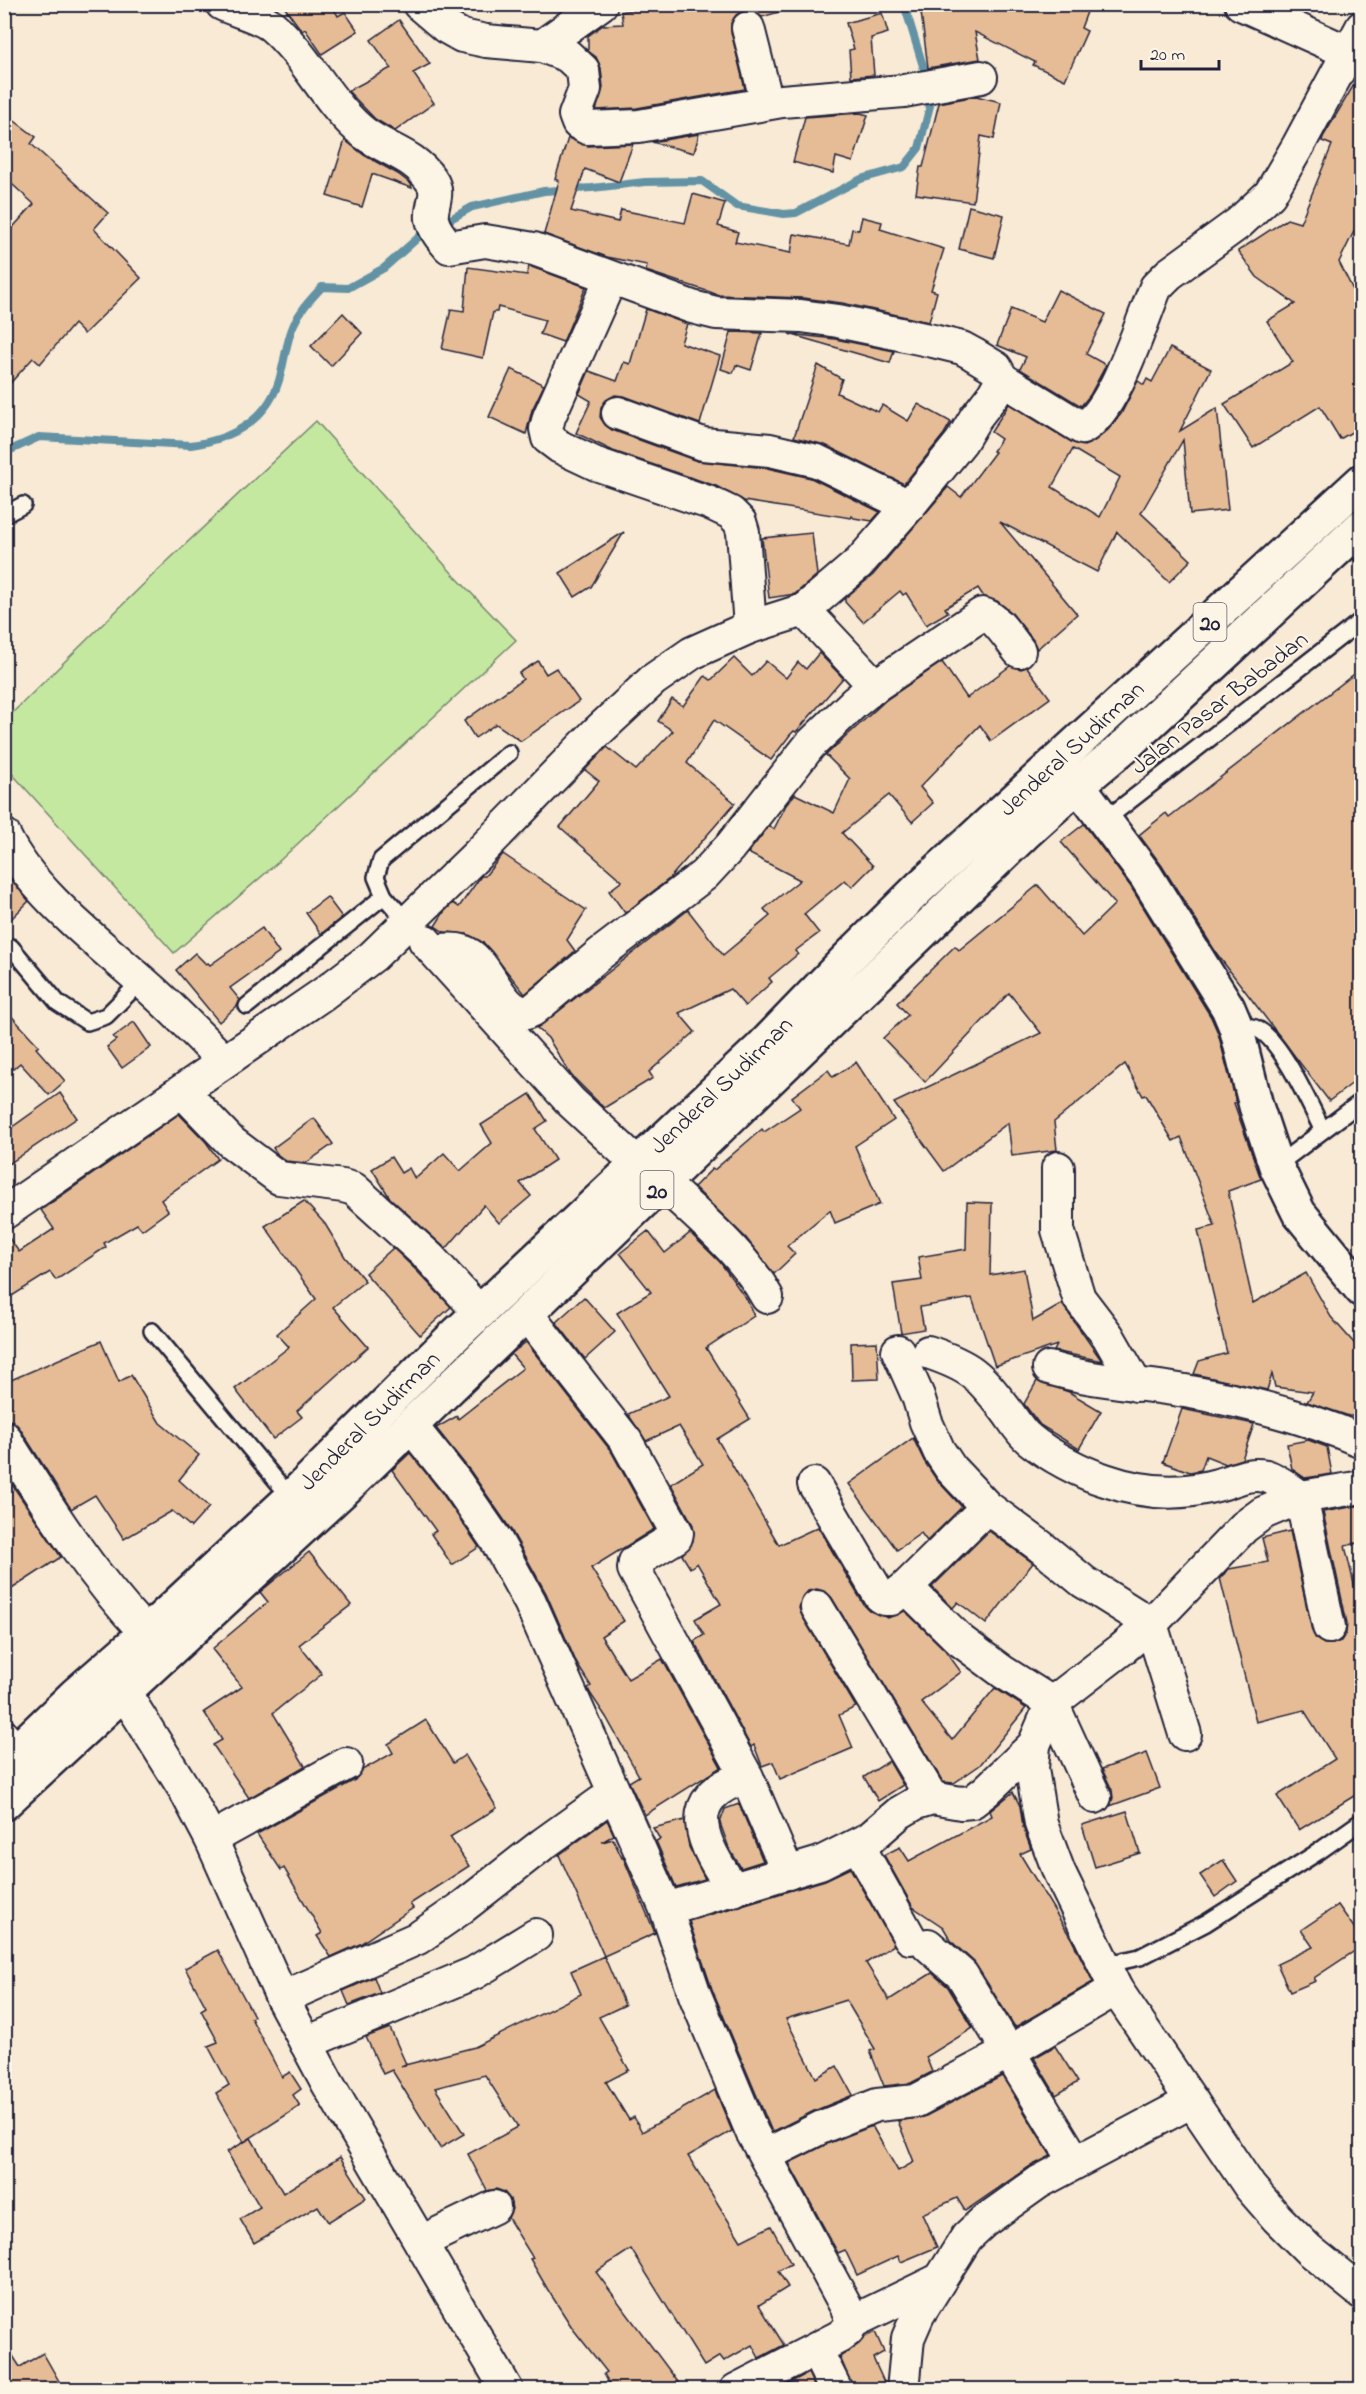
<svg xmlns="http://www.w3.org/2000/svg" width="1366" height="2394" font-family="'Indie Flower',sans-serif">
<rect width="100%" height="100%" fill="#f8ead5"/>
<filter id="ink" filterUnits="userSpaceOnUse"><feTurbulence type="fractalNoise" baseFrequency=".0167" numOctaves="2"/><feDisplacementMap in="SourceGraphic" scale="12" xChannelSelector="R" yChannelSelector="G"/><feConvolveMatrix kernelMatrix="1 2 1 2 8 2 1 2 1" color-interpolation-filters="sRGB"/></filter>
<g filter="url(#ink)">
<path fill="#c5e8a1" stroke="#74856e" stroke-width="1.5" d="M316,421l136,152 64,67 -240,224 -102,89 -168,-186 -1,-47 151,-148z"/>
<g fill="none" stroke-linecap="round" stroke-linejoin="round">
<g stroke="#6292a4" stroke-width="8">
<path d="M904,4l23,75"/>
<path d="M440,225l32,-18 72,-16 48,-3 53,-6 57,-1 35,25 47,8 12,-1 65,-34 43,-12 15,-19 13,-50 -1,-5"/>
<path d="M4,453l35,-16 152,8c43,-6 80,-27 90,-72 4,-16 6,-34 13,-49 7,-15 17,-25 28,-37l26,1 36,-20 36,-32 10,-6"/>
</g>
</g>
<g fill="#e6bc96" stroke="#22223b" stroke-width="1.5" fill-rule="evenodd">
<path d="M282,4h49l7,12 7,-4 13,19 -36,23 -17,-25 -3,2z"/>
<path d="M657,4h131l1,5 -27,8 -9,-6 -9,-1 -8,5 -5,8v9l14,57 -108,19 -41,2 7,-22 -2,-20 -5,-11 -8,-6v-15l15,-11 20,-1 -2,-12z"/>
<path d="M920,4h170l-9,24 6,3 -22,49 -32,-15 2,-3 -60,-30 5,27 -52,9z"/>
<path d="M882,13l6,20 -17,5 3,37 -23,2 -2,-27 5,-1 -8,-26z"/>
<path d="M399,20l31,44 -17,9 21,30 -39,28 -20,-12 -27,-28 43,-23 -20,-28z"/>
<path d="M1362,71v144l-23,47 23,46v118l-22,13 -20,-33 -67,42 -29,-44 69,-42 -26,-41 28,-17 -38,-27 -19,-26 49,-32 13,4 32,-78 -10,-4 1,-4z"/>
<path d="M976,96l25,6 -7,37 -13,-3 -8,66 -57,-8 4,-27h3l16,-64z"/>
<path d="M4,113l32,24 -5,7 77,69 -14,16 47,49 -57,56 -10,-10 -34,40 -7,-6 -29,32v-153l30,-33 -30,-27z"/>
<path d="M860,113l8,2 -15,47 -17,-5 -3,16 -40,-11 12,-45z"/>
<path d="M699,134l-5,19 -42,-11z"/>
<path d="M568,138l20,8 45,-2 -14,38 -34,-13 -14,42 47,11 3,-12 64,13 8,-29 32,9 -7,23 20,6 -3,10 56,11 3,-19 55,10 3,-15 7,1 3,-13 20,5 -2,7 64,20 -13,41 6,2 -8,30 -87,-19 -39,-5 -84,-3 -73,-24 1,-6 -40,-8 -63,-23 15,-53 -4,-2z"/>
<path d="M345,140l19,15 34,19 13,10 1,4 -40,-14 -10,33 -35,-11z"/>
<path d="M969,206l35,9 -10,43 -35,-9z"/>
<path d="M529,266l57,21 -23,55 -23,-8 5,-14 -47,-13 -1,5h-4l-10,46 -41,-9 9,-40 13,2 4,-44 59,8z"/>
<path d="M1058,290l48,24 -20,40 20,11 -16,30 -9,11 -61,-37 6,-12 -29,-12 14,-36 31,13z"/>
<path d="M646,309l41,15 -6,19 39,13 -20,68 -76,-28 -9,-1 -9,5 -5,7 -1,10 5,8 7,5 85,31 70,7 44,10 69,34 -8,9 -18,-3 -2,-2 -1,2 -107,-17 -28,-15 -103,-35 -37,-18 15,-32 -12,-7 10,-23 28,10 7,-19 6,2z"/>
<path d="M343,313l19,20 -31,33 -20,-20z"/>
<path d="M731,332l31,1 -11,37 -15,-5 -3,8 -12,-4z"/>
<path d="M789,334l46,5 59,12 -4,12z"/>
<path d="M1170,348l41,21 -31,62 37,-23 11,102 -38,4 -7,-74 -42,73 50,47 -22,22 -52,-50 -20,40 -97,-50 77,92 -40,35 -4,-9 -22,-28 -14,-11 -13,-4 -6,-9 -33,20 3,4 -22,13 -20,-32 -3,2 -3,-4 -37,31 -18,-20v-4l28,-23 75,-88 13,10 34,-45 -2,-1 8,-12 -10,-7 18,-28 64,39 11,3 9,-4 15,-12 13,-16 17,-33 6,4 3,-6 5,3zM1073,449l47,28 -20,40 -48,-30z"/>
<path d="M818,365l24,14 -5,14 41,19 4,-7 26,16 10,-17 33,18 -7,12 -40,50 -79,-39 -31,-8z"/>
<path d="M511,369l33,16 -12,25 -6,24 -37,-17z"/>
<path d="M624,532l-33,55 -16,10 -15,-24z"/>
<path d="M812,533l5,42 -22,19 -26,4 -7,-60z"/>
<path d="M819,653l24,25 -47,54 -2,-1 -4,4 -19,25 -57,-40 -27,43 48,40 -66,76 -44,34 -16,-22 13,-10 -62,-54 39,-46 -14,-11 22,-23 29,23 37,-39 -15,-10 14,-22 11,7 22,-30 6,4 23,-22 18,18 14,-15 20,17 12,-16 8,7z"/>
<path d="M538,661l8,13 10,-6 23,33 -58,40 -25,-17 -21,14 -11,-17 59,-42 -4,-6z"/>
<path d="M942,662l25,36 43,-32 11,3 6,-2 23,31 -59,43 -11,-16 -60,62 13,16 -21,19 -23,-27 -47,38 31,33 -21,21 -7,-7 -41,34 15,19 -24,18 3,3 -29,24 3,4 -27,24 -15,-17 -51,24 16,19 -46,40 4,6 -49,30 -33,-33 -23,-37 -11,-10 151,-118 35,45 47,-39 -6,-7 36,-29 -52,-27 21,-27 5,3 12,-24 9,-11 39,19 16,-34 -24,-24 60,-55z"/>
<path d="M1362,668v408l-33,25 -112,-147 -55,-88 -23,-31 27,-22 3,4z"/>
<path d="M1084,824l47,63 80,130 7,16 18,69 -2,1 27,76 -33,12 25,112 53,-30 25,44 31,35v64h-13l-42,-14 6,-10 -38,-5 -3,-13 -5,16 -73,-16 5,-13 28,-8 -29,-123 17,-4 -34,-89 -8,4 -27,-46 -3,1 -18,-32 -71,58 3,28 -45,6 -4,-33 -64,48 -50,-68 147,-70 -32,-40 -84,89 -42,-44 25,-23 -11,-12 58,-57 4,4 79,-65 44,51 33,-32 -54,-62z"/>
<path d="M503,854l83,56 -19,30 8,11 -50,43 -41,-51 -17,-9 -23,-2 -9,-6 9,-14 9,-9 6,4 22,-31h4z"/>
<path d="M4,871l25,30 -25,25z"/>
<path d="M327,897l15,20 -21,17 -15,-21z"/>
<path d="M262,928l17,25 -49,35 10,12 -3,6 -18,16 -43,-52 19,-17 11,11 2,-1 2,2z"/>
<path d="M4,1008l35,38 -3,2 29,33 -16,14 -29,-32 -16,14z"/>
<path d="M134,1022l17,25 -29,21 -15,-21 9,-7 -3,-3z"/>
<path d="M856,1062l38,58 -39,26 25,58 -45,19 -5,-13 -43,36 8,8 -21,20 -28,-36 -52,-51 18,-18 2,1 48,-41 2,3 36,-24 -8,-11 36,-27 5,7z"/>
<path d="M60,1093l17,25 -73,49v-34z"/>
<path d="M530,1094l17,27 -12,8 20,31 -35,23 11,13 -32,27 -15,-18 -38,44 -56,-51 -18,-29 19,-12 10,16 8,-5 6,11 29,-26 16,18 32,-28 -11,-18z"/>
<path d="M179,1114l27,28 12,17 -57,41 7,11 -26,19 -5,-6 -33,19 2,4 -50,33 -6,-8 -46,29v-70l15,21 35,-23 -13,-19z"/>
<path d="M314,1118l19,26 -27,19 -20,-2 -8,-6 -5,-7z"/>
<path d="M304,1201l21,23 20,33 20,24 -32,26 35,40 -71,64 5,6 -29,22 -38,-50 54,-42 -12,-13 39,-35 -51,-73z"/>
<path d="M967,1202l25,1 -2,72 34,-6 9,52 29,-17 40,57 -48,-10 3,-6 -62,21 -23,-68 -52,9 4,22 -23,4 -8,-49 29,-4 -4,-23 48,-8z"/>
<path d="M648,1231l17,22 25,-20 30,29 27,38 7,16 -48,32 44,71 -33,20 62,106 39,-18 46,78 6,6 18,7 17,-7 40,39 16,22 -40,30 31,38 43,-52 31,20 -46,57 -26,18 -11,-1 -111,-184 -6,-6 -9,-3 -9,2 -6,7 -3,10 3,8 54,91 -17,8 14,33 -73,31 -7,-17 -11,4 -8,-21 -3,2 -57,-106 10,-6 -9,-16 26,-15 -24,-41 -7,5 -8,-13 11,-14v-16l-22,-41 32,-20 -24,-38 -33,15 -18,-27 41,-18 -52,-83 34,-21 -31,-39z"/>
<path d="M393,1248l24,23 34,36 -31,28 -55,-62z"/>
<path d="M584,1297l31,35 -30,27 -29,-37z"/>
<path d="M101,1341l18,41 12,-7 29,48 39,32 -20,25 30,27 -18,20 -19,-16 -48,28 -29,-44 -24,14 -52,-82 -6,-6 -9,-2v-36z"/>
<path d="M526,1342l85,109 43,78 -63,39 33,53 -23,15 27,43 34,-20 59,108 -76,48 -16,-33 10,-6 -33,-59 -16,-24 -2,-5 3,-2 -14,-22 -31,-71 -35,-63 -40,-58 -35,-44 21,-12 1,3 65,-51 -12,-14z"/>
<path d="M877,1342l2,37 -27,1 -1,-37z"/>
<path d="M1037,1381l32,11 32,19 -22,38 -39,-24 -16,-21z"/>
<path d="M1182,1409l72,15 -12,35 -16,5 -20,-8 -5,14 -11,2 -27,-10z"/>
<path d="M913,1438l11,23 12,18 26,28 -35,34 -6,-8 -24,17 -48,-66z"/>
<path d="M1308,1440l19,7 5,27 -27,4 -13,-9 -5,-25z"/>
<path d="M410,1453l32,40 37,54 -27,18 -21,-31 5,-3 -44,-61z"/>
<path d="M11,1483l50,74 -57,37v-107z"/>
<path d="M1362,1505v37l-17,4 17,72v173l-63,39 -22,-34 58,-37 -31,-49 -48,12 -36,-144 9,-9 39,-7 -6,-24 28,-7 22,100 4,8 8,5h9l8,-3 5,-8 1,-10 -24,-111z"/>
<path d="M989,1531l44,32 -47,61 -28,-22 -5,6 -21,-21z"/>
<path d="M309,1552l42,53 -52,40 23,29 -49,39 32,53 -56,32 -36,-53 9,-5 -18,-28 38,-25 -30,-38 56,-47 -8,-10z"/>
<path d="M426,1720l27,43 12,-8 32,53 -47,29 19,29 -59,38 3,4 -53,36 -29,13 -14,-21 5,-3 -38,-65 -3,2 -24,-36 98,-54 7,-10 31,-17 -5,-9z"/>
<path d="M1147,1753l13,35 -50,18 3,-8 -1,-8 -10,-21z"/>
<path d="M889,1761l14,24 -25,16 -14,-24z"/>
<path d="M1013,1792l7,14 3,21 8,22 -11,5 51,84 22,44 -78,45 -41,-65 -22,-20 -9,-15 -30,-20 -29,-52 16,-8 9,14 83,-45 -2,-5z"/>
<path d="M739,1804l24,57 -22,7 -12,-20 -9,-25 5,-14z"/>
<path d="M1127,1811l13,42 -45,14 -13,-42z"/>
<path d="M607,1820l7,15 -12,7 11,-3 9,19 1,-1 32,76 -51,23 -45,-101z"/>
<path d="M685,1820l4,27 16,32 -29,8 -20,-46 4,-2 -7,-11z"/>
<path d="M1223,1860l14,21 -22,16 -15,-22z"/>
<path d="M850,1868l44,77 -28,18 23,37 43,-27 16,14 25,41 -47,29 6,15 -21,11 -27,3 -14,-35 5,-2 -29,-49 -60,19 30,59 21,-12 16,29 -39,16 -42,21 -60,-143 -23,-68 136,-41z"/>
<path d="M1338,1905l24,34v7l-48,32 2,3 -26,11 -13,-28 36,-17 -12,-17z"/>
<path d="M218,1950l36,66 -3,2 31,59 8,-5 11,17 -8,6 7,11 -56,36 -28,-49 13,-8 -21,-39 10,-4 -17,-32 5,-3 -21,-39z"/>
<path d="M604,1956l21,49 -26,12 30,53 -23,12 23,38 5,-3 8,15 73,-42 17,41 -44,25 53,85 30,-15 20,38 -13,7 10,16 -29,18 25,40 -25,13 -7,-13 -28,16 -4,-5 -16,10 -73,-117 -35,23 88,118h-71l-9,-16 3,-2 -34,-43 -25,-39 -18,-31 3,-1 -25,-40 4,-9 -2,-10 -6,-7 -8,-3 -9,2 -19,-37 50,-27 -33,-52 -50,13 29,46 -24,14 -48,-78 -9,4 -17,-37 24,-9 16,36 -5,2 74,-19 106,-53 -10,-23z"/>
<path d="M374,1977l6,16 -31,12 -6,-14z"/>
<path d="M1055,2046l23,36 -22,13 -22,-37z"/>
<path d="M1002,2076l49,80 -22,11 -64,44 -8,-13 -35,16 15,33 -36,15 -3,-6 -41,19 -12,-25 -7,3 -49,-90 40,-20 43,-17 26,45 16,-9 -16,-41 26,-4z"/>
<path d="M251,2138l32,55 57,-36 26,41 -38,24 -10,-16 -64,37 -14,-24 20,-12 -33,-55z"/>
<path d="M875,2332l9,20 -11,6 11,24 -18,8h-12l-14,-33 19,-13 6,-7z"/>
<path d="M4,2342l16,25 23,-14 21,37h-60z"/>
<path d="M808,2373l6,13 -6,4h-32z"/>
</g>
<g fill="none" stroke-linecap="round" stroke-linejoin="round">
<defs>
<g id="lane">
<path d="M4,515l19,-10"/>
<path d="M1349,537l13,18"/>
<path d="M1105,820l257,-200"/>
<path d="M407,922l-23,-26 -8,-19 5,-17 128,-107"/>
<path d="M11,947l47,56 29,19 19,-6 35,-35"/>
<path d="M247,1006l137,-110"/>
<path d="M1236,1027c8,0 16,-2 23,3 23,12 51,75 63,99"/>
<path d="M1276,1166l86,-65"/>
<path d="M152,1331l139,167"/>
<path d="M4,1725l19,21"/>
<path d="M1104,1965l36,-8 66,-34 112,-71 44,-31"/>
</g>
<g id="street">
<path d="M222,4c14,7 39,13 50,22 34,29 58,81 92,107 24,18 49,21 67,47 10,14 -1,25 1,39 2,11 10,20 17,28l36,-6 49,8 158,58 24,6 85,3 37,5 95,20 29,7 11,6 23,14 6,11 -9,16 -17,22 -15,25 -52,64 -50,57 -55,47"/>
<path d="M419,4l27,23 16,9 24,5 56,5 26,10 15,14 2,19 -10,26 3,8 9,5 52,-2 143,-25 122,-10 77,-14"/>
<path d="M1241,4l109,49"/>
<path d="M748,28l19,75"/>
<path d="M542,46l59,-42"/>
<path d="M611,278l-62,139 -3,12 2,9 12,9 36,17 114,39 21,10 9,9 3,10 7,95"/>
<path d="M1002,379l80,49c32,-15 59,-106 74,-141l13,-13 70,-51 31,-29 28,-48 64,-119"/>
<path d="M618,413l85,31 67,6 47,11 92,45"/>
<path d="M4,835c28,60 103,114 151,158 24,22 46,45 69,68"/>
<path d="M425,941l146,161 67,62"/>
<path d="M434,951c9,-1 19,-3 28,0 27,8 35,59 64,62l7,-3 67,-56 104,-79 26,-28 80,-102 44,-42 21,-17 107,-72c14,2 28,26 37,37"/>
<path d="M182,1091l49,51 48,36 64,8 11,3 76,69 50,55"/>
<path d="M1058,1168v62l21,68 29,38 28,49"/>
<path d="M663,1183c36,35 80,69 104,114"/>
<path d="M4,1213l319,-219 50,-38 105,-102 118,-121 57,-53 39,-27 58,-26 54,-17 71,76"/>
<path d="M527,1314l99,127 51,92 -1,4 -41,25 -1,7 113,208c-71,20 -44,69 -13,113"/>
<path d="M898,1351l20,45 8,26 13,29 12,18 36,38 53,39 44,36 67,42 34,110"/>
<path d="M928,1352c44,15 50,22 78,58 7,9 14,22 23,29 19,16 53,34 76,41 37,13 74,16 112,5 18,-4 29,-13 49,-9 11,3 25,15 35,21l28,130"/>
<path d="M1049,1368c46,14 89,15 136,23 59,10 121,26 177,50"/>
<path d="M411,1426l45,56 40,58 34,62 136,307 29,86 57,137 96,178 4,12 -4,8 -9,7 -103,53"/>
<path d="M4,1437c43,69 86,137 142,196"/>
<path d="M814,1484l66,112 5,3h6l15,-12 81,-80"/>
<path d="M1362,1487l-61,10 -38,16 -19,14 -93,97 -29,25 -70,54 -18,42 -2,24 9,55 18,48 57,117 134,198 27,31 32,32 53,43"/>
<path d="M906,1587l55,54 42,31 49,31 43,94"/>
<path d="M817,1607l115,191"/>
<path d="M124,1692l61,98 26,49 71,159 46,86 179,306"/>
<path d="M747,1777l41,96"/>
<path d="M211,1839l135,-75"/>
<path d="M858,1845l52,93"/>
<path d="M666,1909l154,-46 50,-25 29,-25 17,-10 16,-5 29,5 11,-1 14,-11 48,-46"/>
<path d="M928,1945l34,30 113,186"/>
<path d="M282,1998l136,-60 42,-29 83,-65 71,-51"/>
<path d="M306,2043l168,-70 62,-38"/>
<path d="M766,2155l56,-28 55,-22 39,-4 91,-48 109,-64"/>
<path d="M421,2242l73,-35"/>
<path d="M852,2322l87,-42"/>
<path d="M816,2350l20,40"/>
<path d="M903,2390l5,-52 10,-23 49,-78 16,-15 56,-40 153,-81"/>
</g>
<path id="secondary" d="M1078,785l68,91 82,132 8,19 20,79 20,60 23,47 63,77"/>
<g id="highway">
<path id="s1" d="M4,1763l72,-69 70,-61 145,-135 158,-157 312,-293 86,-89 73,-72 442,-406"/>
<path d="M4,1803l347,-320 673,-649 54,-49 48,-40 236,-219"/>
</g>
</defs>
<use href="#lane" stroke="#22223b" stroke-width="20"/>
<use href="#street" stroke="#22223b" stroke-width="36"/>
<use href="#secondary" stroke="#22223b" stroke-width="38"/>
<use href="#highway" stroke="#22223b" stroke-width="38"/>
<use href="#lane" stroke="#fcf5e5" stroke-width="15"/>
<use href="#street" stroke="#fcf5e5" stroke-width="32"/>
<use href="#secondary" stroke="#fcf5e5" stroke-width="33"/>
<use href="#highway" stroke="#fcf5e5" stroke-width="33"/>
</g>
</g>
<g text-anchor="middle" stroke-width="4.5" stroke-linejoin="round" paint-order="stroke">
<g fill="#fcf5e5" stroke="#63616e" stroke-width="1.5">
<rect x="1193.5" y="603" width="33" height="38" rx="4.5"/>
<rect x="640.5" y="1171" width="33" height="38" rx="4.5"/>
</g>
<g font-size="22" font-weight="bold" fill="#22223b">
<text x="1210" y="630">20</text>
<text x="657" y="1198">20</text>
</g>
<g font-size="24" fill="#22223b" stroke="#fcf5e5">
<text transform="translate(1219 702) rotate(-38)" y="8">Jalan Pasar Babadan</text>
<text dy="8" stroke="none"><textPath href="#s1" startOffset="1473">Jenderal Sudirman</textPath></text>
<text dy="8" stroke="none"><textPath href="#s1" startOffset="987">Jenderal Sudirman</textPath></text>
<text dy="8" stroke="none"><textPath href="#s1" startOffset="501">Jenderal Sudirman</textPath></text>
</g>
</g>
<rect width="1366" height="2394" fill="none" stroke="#fcf5e5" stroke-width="24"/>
<rect x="12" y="12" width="1342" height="2370" fill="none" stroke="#22223b" stroke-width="2" filter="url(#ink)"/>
<path d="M1141 60v9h78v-9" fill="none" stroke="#22223b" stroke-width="3"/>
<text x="1150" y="60" font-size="18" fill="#22223b" stroke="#fcf5e5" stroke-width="4.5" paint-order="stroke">20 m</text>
</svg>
